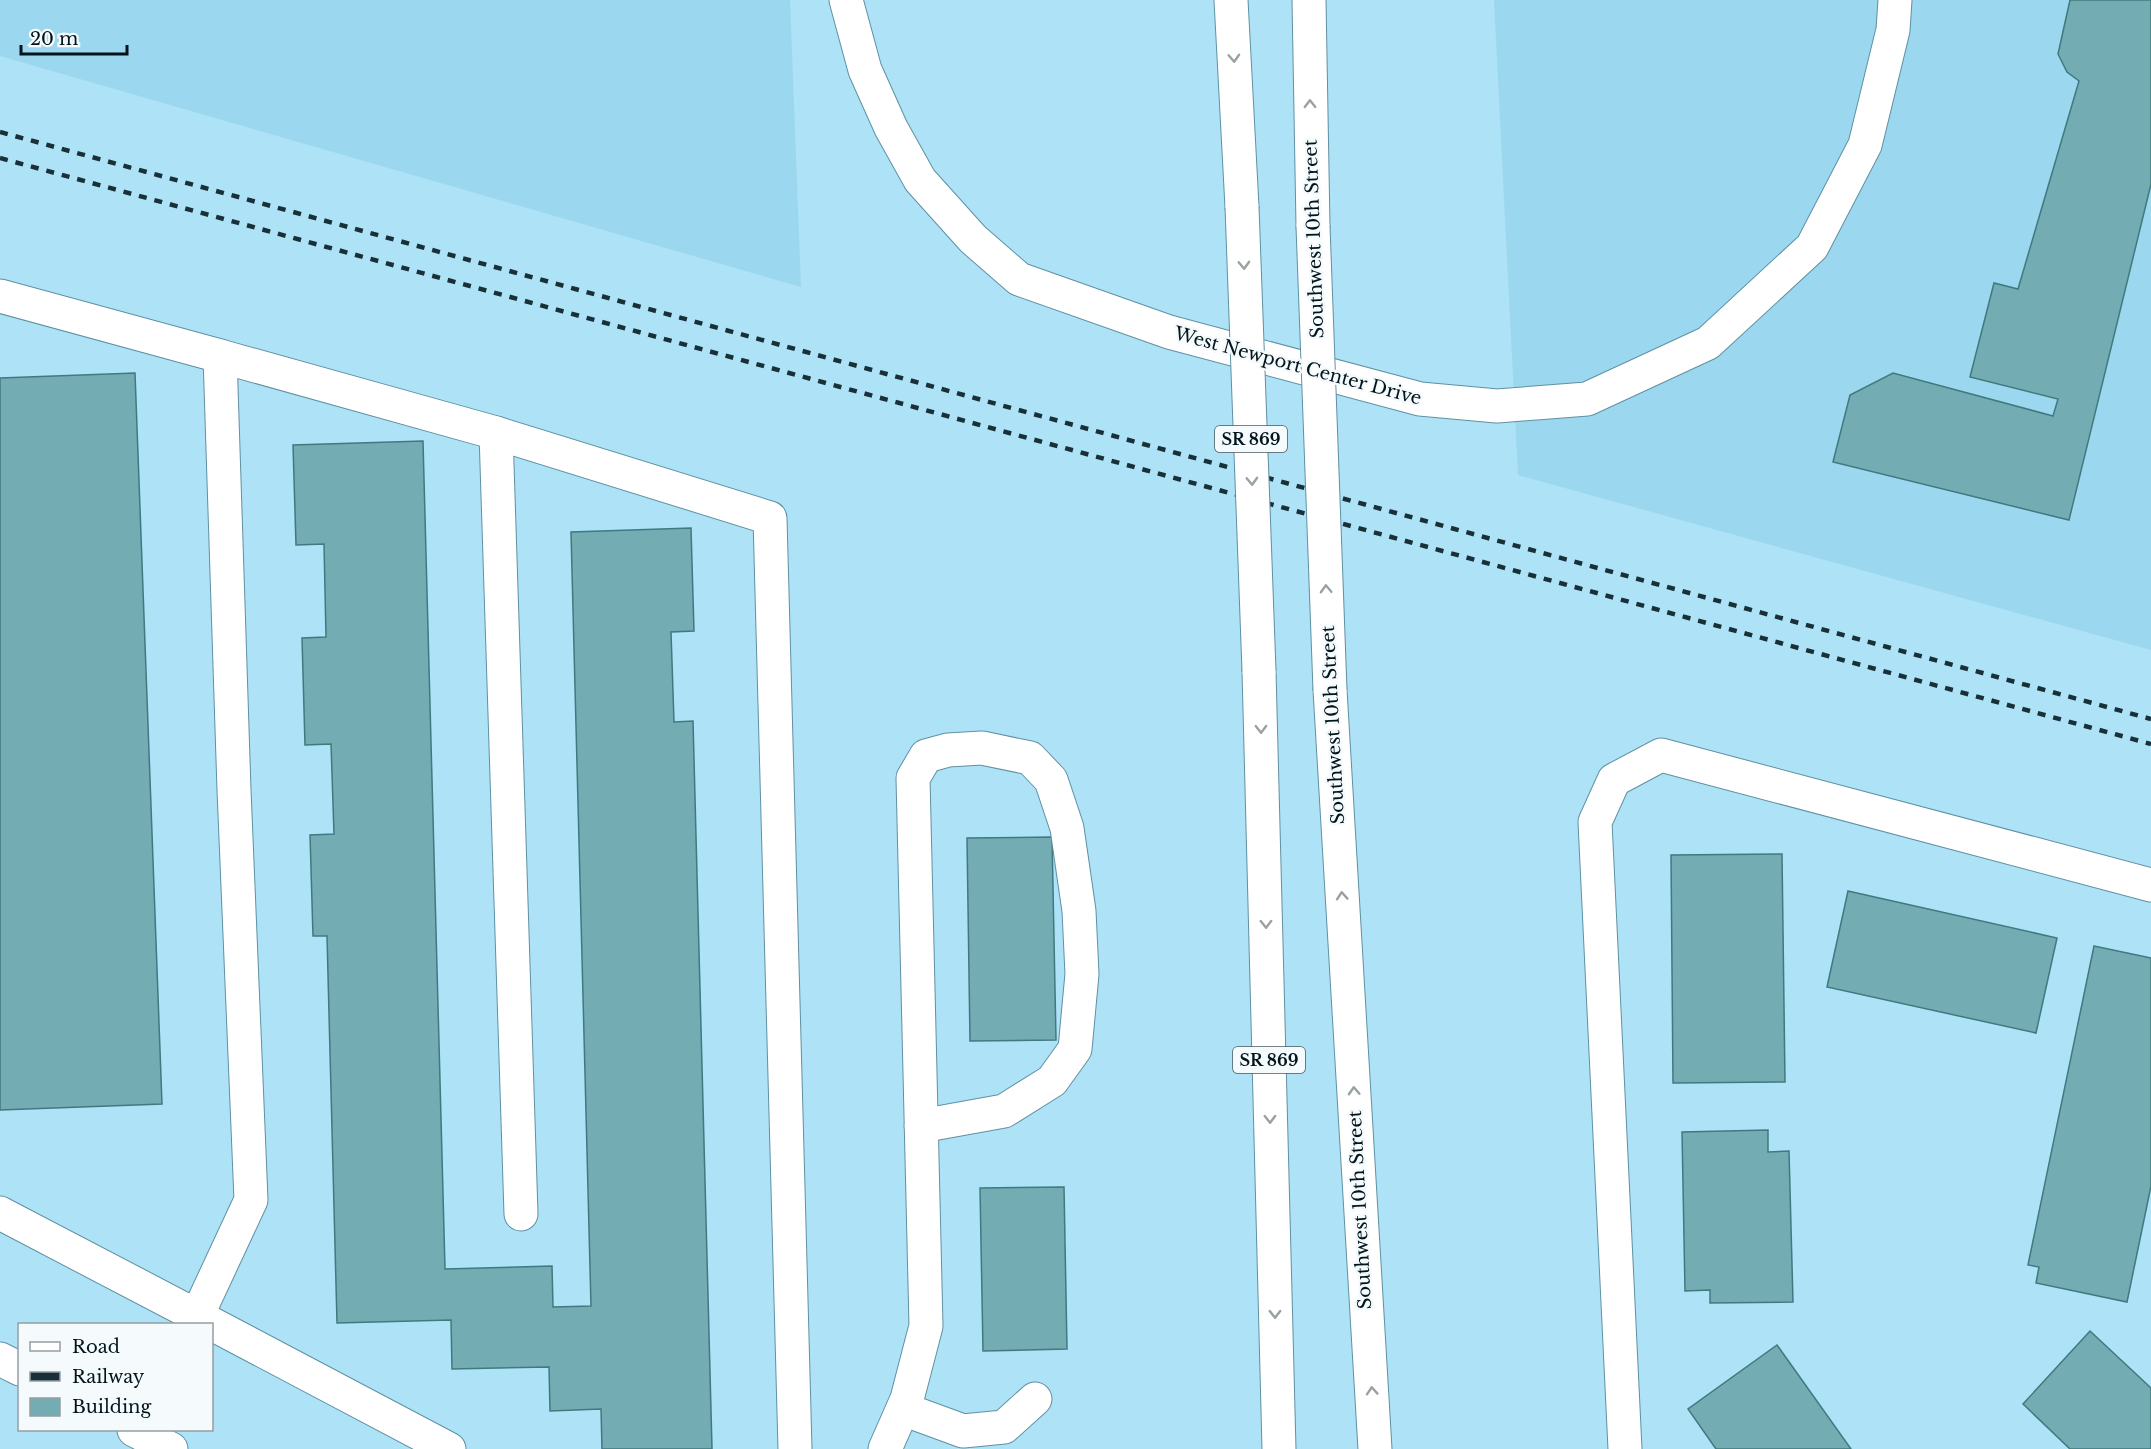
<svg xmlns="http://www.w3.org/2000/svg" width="2151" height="1449" font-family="'Libre Baskerville',serif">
<rect width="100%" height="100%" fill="#aee2f6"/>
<g fill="#9bd7ef">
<path d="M0,0h790l11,287 -801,-231z"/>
<path d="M1494,0h657v650l-633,-175z"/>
</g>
<g fill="#73acb2" stroke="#41797f" stroke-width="1.5">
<path d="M2070,0h81v184l-82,336 -236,-58 17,-67 43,-22 160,43 5,-17 -88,-22 24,-94 24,6 61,-208 -12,-9 -9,-18z"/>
<path d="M135,373l27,731 -162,6v-732z"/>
<path d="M423,441l22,828 107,-3 1,41 38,-1 -20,-774 120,-4 3,103 -23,1 3,90 19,-1 19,728h-110l-1,-40 -51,2 -1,-44 -97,2 -1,-49 -114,3 -10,-387h-14l-3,-101 24,-1 -3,-90 -26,1 -3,-107 24,-1 -2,-93 -28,1 -3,-100z"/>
<path d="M1052,837l4,203 -86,1 -3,-203z"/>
<path d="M1782,854l3,228 -112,1 -2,-228z"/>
<path d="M1848,891l209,47 -21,95 -209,-46z"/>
<path d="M2094,946l57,12v228l-24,116 -91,-19 3,-16 -11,-2z"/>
<path d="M1768,1130v22l21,-1 4,151 -83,1v-13l-25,1 -3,-159z"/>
<path d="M1064,1187l3,162 -84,2 -3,-163z"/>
<path d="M2090,1331l61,57v61h-81l-47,-45z"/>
<path d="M1777,1345l74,104h-135l-28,-40z"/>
</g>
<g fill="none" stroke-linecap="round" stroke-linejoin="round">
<defs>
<g id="minor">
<path d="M846,0l19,70 26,58 29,52 53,59 46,40 150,53 251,67 77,7 90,-7 121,-56 104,-96 53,-102 28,-115 2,-30"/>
<path d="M0,296l220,60"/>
<path d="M496,433l274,85 25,931"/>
<path d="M0,1213l197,103 54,-116 -17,-410 -14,-434 276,77 25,781"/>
<path d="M192,1324l5,-8 252,133"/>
<path d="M0,1359l20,10"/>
<path d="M903,1409l60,22 41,-4 31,-28"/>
<path d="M134,1430l37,19"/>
<path d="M885,1449l22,-50 19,-73 -13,-548 13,-22 22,-6 34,-2 48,10 21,22 16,48 12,83 3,63 -7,75 -23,32 -48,30 -83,15"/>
<path d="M1625,1449l-30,-627 19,-42 47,-25 490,130"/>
</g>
<g id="major">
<path d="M1231,0l11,207"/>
<path d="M1309,0l4,226"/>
<path d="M1259,671l20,778"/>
<path d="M1330,690l45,759"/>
</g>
</defs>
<use href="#minor" stroke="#5f91a3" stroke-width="35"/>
<use href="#major" stroke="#5f91a3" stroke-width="35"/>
<use href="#minor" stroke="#fff" stroke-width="33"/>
<use href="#major" stroke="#fff" stroke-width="33"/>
<g stroke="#193039" stroke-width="4.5" stroke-dasharray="8 8" stroke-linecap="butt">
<path d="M0,132l2151,587"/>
<path d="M0,158l2151,586"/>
</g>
<defs>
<g id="major-bridge">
<path d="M1242,207l17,464"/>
<path d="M1313,226l17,464"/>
</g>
</defs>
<use href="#major-bridge" stroke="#5f91a3" stroke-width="35" stroke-linecap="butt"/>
<use href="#major-bridge" stroke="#fff" stroke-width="33"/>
</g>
<defs><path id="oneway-chevron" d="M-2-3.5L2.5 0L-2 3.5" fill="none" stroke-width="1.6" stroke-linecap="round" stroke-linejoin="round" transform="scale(1.5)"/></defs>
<g stroke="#9aa1a4">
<use href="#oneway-chevron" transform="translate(1234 58) rotate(87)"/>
<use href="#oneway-chevron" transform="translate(1310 104) rotate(-91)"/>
<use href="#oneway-chevron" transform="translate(1244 265) rotate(88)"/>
<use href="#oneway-chevron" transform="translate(1252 481) rotate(88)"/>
<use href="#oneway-chevron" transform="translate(1326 589) rotate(-92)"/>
<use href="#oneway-chevron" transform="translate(1261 729) rotate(89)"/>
<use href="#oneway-chevron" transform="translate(1342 896) rotate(-94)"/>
<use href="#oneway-chevron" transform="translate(1266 924) rotate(89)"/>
<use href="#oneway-chevron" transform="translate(1354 1091) rotate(-93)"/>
<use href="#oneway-chevron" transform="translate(1270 1119) rotate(89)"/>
<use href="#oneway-chevron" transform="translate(1275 1314) rotate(89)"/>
<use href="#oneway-chevron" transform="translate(1372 1391) rotate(-94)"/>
</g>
<g text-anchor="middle" stroke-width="5" stroke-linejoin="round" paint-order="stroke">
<g fill="#f5fafc" stroke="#4b5a5f" stroke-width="1.5">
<rect x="1215" y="426" width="72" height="26" rx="4.5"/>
<rect x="1233" y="1047" width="72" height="26" rx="4.5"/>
</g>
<g font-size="16" font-weight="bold" fill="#02151c">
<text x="1251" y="445">SR 869</text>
<text x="1269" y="1066">SR 869</text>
</g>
<g font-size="18" fill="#02151c" stroke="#f5fafc">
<text transform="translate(1314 239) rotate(-92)" y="6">Southwest 10th Street</text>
<text transform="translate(1298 366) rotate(15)" y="6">West Newport Center Drive</text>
<text transform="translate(1333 725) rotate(-93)" y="6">Southwest 10th Street</text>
<text transform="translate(1360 1210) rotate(-93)" y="6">Southwest 10th Street</text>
</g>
</g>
<rect x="18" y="1323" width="195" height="108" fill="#f5fafc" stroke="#949ea2" stroke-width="1.5"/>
<rect x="30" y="1342" width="30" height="9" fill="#ffffff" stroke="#949ea2" stroke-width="1.5"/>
<text x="72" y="1353" font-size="18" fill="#02151c">Road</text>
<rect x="30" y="1372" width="30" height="9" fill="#193039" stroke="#949ea2" stroke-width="1.5"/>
<text x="72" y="1383" font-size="18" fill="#02151c">Railway</text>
<rect x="30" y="1398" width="30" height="18" fill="#73acb2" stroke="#949ea2" stroke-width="1.5"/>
<text x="72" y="1413" font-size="18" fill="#02151c">Building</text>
<path d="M21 45v9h106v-9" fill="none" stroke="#02151c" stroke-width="3"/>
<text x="30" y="45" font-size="18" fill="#02151c" stroke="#f5fafc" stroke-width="4.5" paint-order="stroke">20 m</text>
</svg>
